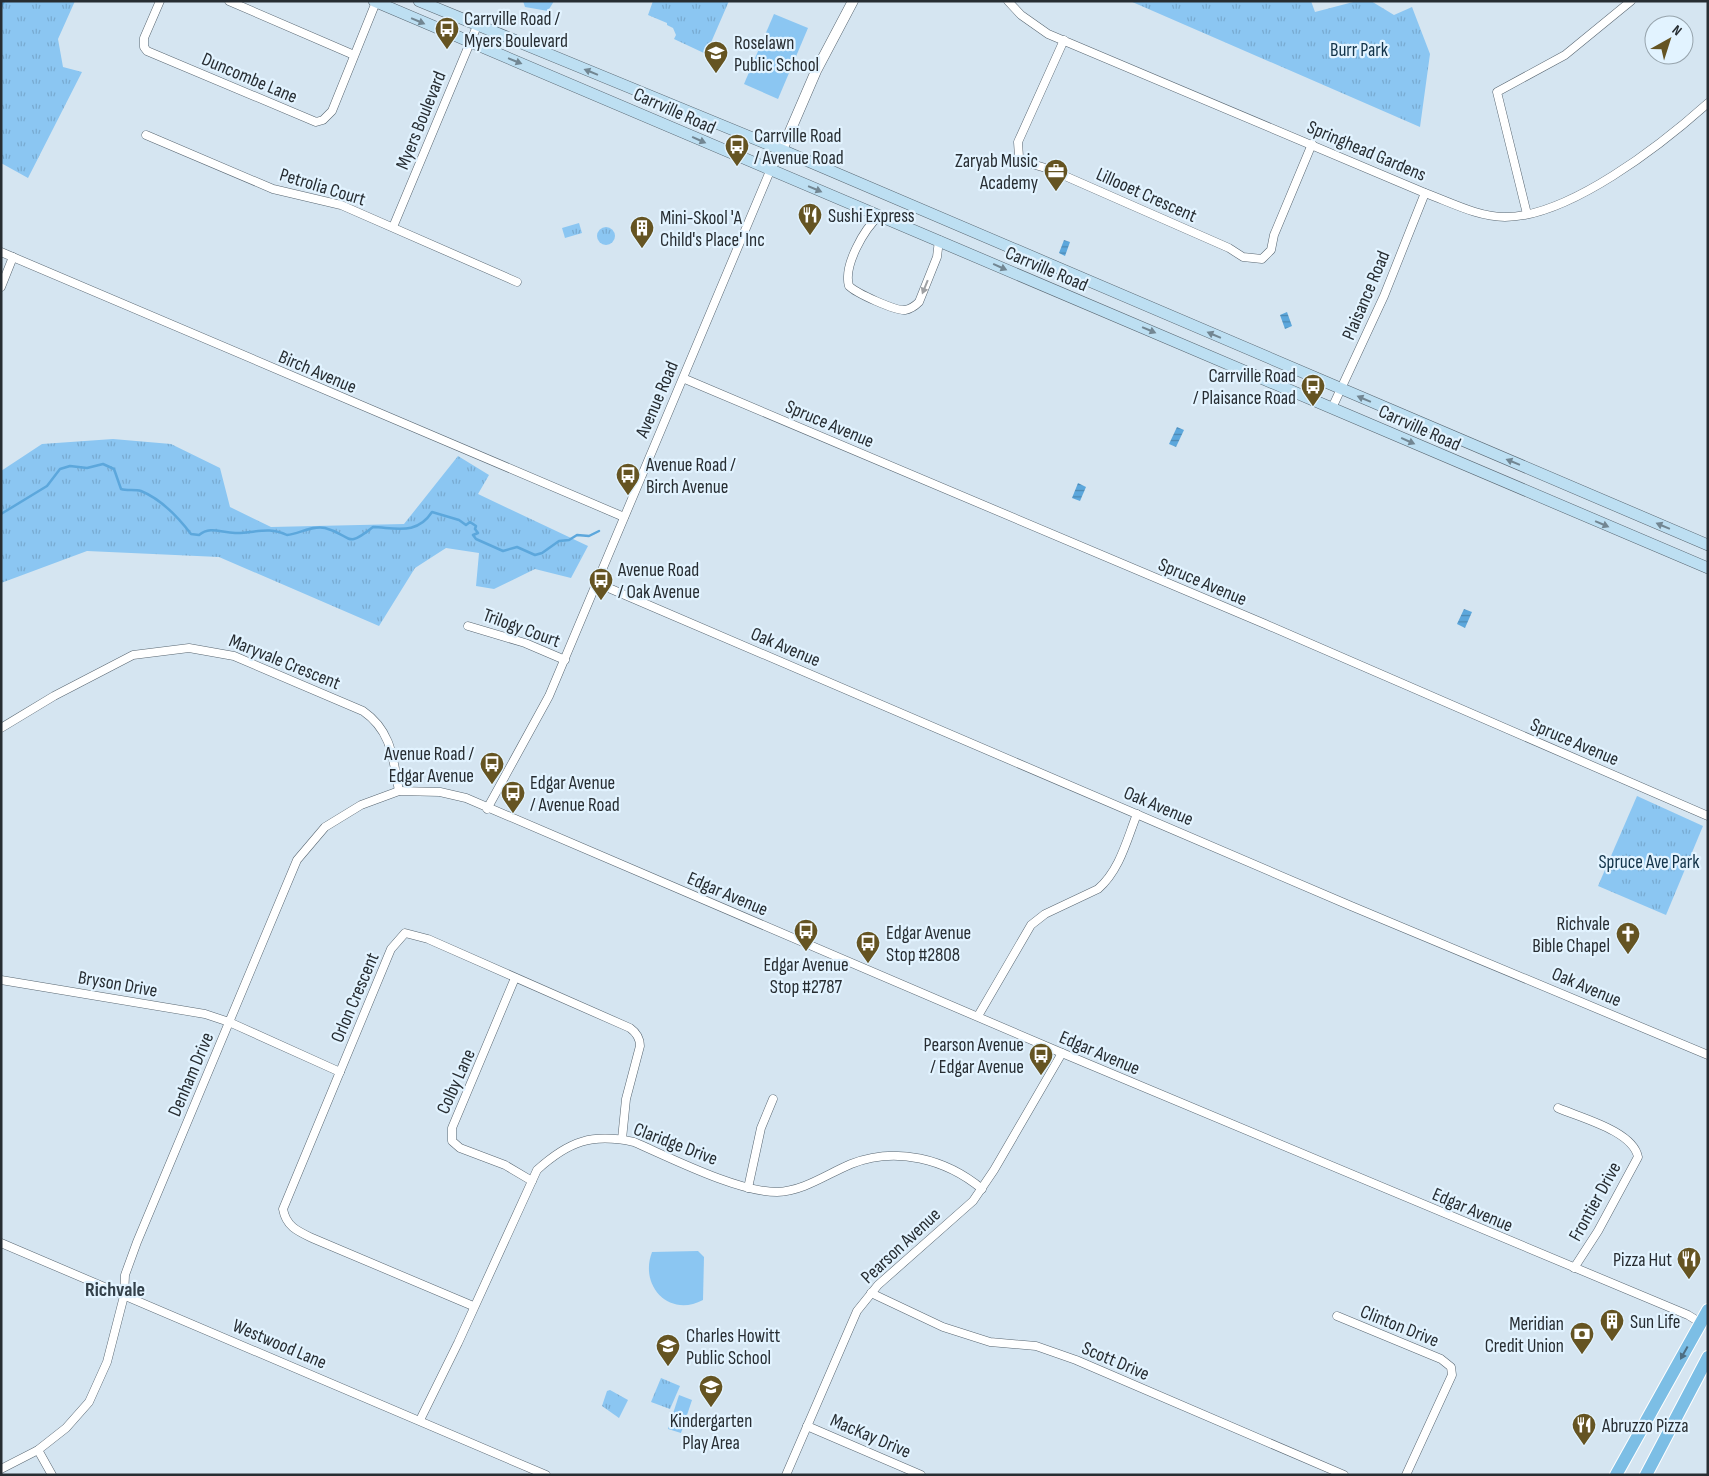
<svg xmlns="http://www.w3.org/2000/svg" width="1709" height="1476" font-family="'Sofia Sans Condensed',sans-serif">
<defs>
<pattern id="park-tufts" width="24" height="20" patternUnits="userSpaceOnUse" patternTransform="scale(1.25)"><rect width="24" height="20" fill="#8bc6f2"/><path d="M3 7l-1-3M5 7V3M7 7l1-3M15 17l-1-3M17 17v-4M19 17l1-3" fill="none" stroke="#78aad0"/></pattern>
<pattern id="water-rules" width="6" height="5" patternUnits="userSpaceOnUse" patternTransform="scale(1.25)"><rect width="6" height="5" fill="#5ca7dc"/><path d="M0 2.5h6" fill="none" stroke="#4c88b3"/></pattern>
</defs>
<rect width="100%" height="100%" fill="#d5e5f1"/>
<g fill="url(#park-tufts)">
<path d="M1,1h74l-17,38 5,28 19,5 -54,106 -27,-15z"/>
<path d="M653,1h76l-23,53 -32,-15 2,-4 -3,-7 -6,-3v-2l-19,-8z"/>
<path d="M1130,1h181l4,11 42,-11h14l23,14 18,-8 18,47 -10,73z"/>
<path d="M579,223l3,10 -17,5 -3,-10z"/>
<circle cx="606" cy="236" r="9"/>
<path d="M113,439l58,5 49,24 10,39 41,20 133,-3 54,-68 31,19 -11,19 110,52 -17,32 -36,-9 -41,20 -18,-3 3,-33 -33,-5 -31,20 -36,58 -160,-69 -132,-6 -86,32v-112l41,-27z"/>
<path d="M1637,796l66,30 -37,89 -68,-29z"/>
<path d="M661,1378l19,8 -10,23 -19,-7z"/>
<path d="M610,1390l18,10 -9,18 -17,-12 5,-15z"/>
</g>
<g fill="#8bc6f2">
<path d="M523,1h31l-6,10 -23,-4z"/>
<path d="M774,14l34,14 -30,71 -34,-15z"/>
<path d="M698,1251l6,6 -1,43c-34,18 -64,-14 -51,-48z"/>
<path d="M679,1395l13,5 -11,33 -13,-4z"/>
</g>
<g fill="url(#water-rules)">
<path d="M1064,240l6,2 -5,14 -6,-3z"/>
<path d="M1287,312l5,14 -7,3 -5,-14z"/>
<path d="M1177,427l7,3 -8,17 -7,-3z"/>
<path d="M1078,483l8,4 -6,14 -8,-3z"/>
<path d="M1464,609l8,3 -7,16 -8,-4z"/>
</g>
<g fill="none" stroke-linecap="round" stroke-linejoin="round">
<g stroke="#5ca7dc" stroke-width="2.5">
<path d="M1,7l3,-6"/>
<path d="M1,514l46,-28 13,-17 10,-3 17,2 16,-4 11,5 7,20c6,2 14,0 20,2 20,8 37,26 50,43l8,1c12,-10 24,-1 38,-2 18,0 32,-7 50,2 12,-1 25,-10 38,-7 28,7 19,22 48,-1 24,1 44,8 59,-15l27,8 7,5 4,-3 6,4 -1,3 3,4 -5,2 3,4 27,12 14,-4 18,8 7,-2 17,-12 10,-1 8,-5 12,1 10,-5"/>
</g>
<defs>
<g id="minor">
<path d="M160,1l-16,37v9l3,4 169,71 7,-2 9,-9 44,-109"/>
<path d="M229,1l125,54"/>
<path d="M1008,1l13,14 27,19 377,159c25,9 53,24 80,24 64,0 156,-72 203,-114"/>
<path d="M1064,40l-46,102 1,15 6,5 24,7 180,79 14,9 19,2 9,-9 3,-15 38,-91"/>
<path d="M146,135l127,54 68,16 176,77"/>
<path d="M1527,214l-30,-122 68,-37 66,-54"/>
<path d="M879,216c-15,13 -36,50 -30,70 7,7 46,25 56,24 6,-1 10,-4 14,-8l18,-45 2,-17"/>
<path d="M393,227l84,-201"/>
<path d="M1,252l623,265"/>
<path d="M1,287l12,-30"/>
<path d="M685,379l580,245 443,192"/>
<path d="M1332,408l52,-112 41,-103"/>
<path d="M597,583l754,323 357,149"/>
<path d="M468,626l57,17 40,17"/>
<path d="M1,728l53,-32 79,-41 56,-7 45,8 129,55c29,20 30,48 36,80"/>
<path d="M487,809l62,-113 221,-525 12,-21"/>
<path d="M515,978l-63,150v13l8,7 45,17 27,16"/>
<path d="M1,980l204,34 24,8 111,50"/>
<path d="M978,1016l53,-91 14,-11 53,-25c22,-19 29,-50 39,-75"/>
<path d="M1558,1108c23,10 75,23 80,49l-40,74 -24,37"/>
<path d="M748,1188l13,-60 12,-29"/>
<path d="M1,1243l545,232"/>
<path d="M871,1293l72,34 47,15 46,4 40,14 268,115"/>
<path d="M473,1306l-161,-68c-15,-7 -26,-12 -29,-29l108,-260 14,-16 23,6 202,89c7,5 10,10 10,18l-14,53 -4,40"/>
<path d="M1337,1316l104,43 10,8 1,8 -46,100"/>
<path d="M420,1420l38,-77 79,-173c32,-29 55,-37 97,-28 37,16 104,50 143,50 27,-1 50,-18 74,-28 45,-18 95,-5 131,25"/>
<path d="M807,1426l114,49"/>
<path d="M38,1450l14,25"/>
<path d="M1,1469l37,-19 28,-22 23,-26 18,-40 17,-66 1,-21 12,-33 160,-382 28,-33 36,-22 38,-14 41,1 26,6 596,255 626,262 13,8"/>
<path d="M786,1475l71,-164 21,-26 95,-84 21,-31 68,-117"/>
</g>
<path id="tertiary" d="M782,150l34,-79 37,-70"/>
<g id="secondary">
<path d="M374,1l1334,567"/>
<path d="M419,1l363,149 926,395"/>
</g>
<g id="primary">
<path d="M1616,1475l92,-165"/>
<path d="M1646,1475l62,-118"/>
</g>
</defs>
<use href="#minor" stroke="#586671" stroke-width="9"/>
<use href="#tertiary" stroke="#586671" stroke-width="11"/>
<use href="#secondary" stroke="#586671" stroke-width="12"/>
<use href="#primary" stroke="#fff" stroke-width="14"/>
<use href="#minor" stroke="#fff" stroke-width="8"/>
<use href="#tertiary" stroke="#fff" stroke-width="10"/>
<use href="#secondary" stroke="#bddff2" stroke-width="11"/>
<use href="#primary" stroke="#7cbee5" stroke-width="12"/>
</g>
<defs><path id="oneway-solid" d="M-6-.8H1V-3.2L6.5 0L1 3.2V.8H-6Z" transform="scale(1.25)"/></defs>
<g fill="#728692">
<use href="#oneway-solid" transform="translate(418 21) rotate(23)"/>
<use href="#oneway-solid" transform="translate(515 61) rotate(22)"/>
<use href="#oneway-solid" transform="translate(591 72) rotate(-158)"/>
<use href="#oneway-solid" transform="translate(699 140) rotate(24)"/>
<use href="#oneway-solid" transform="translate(815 189) rotate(23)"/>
<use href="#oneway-solid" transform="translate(1000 267) rotate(24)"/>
<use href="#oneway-solid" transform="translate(1149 330) rotate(23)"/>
<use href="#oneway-solid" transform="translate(1214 335) rotate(-157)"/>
<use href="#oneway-solid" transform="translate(1364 399) rotate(-157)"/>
<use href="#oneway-solid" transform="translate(1408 441) rotate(24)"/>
<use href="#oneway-solid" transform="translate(1513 462) rotate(-158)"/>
<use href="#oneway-solid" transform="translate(1602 524) rotate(23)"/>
<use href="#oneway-solid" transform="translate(1663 526) rotate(-157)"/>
</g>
<use fill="#9ea0a3" href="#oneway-solid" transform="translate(925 287) rotate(112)"/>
<use fill="#4d6e83" href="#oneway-solid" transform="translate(1684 1353) rotate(119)"/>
<defs>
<symbol id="bus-pin" viewBox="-11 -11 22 30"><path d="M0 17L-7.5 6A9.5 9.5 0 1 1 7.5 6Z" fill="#655422" stroke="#e2f3ff"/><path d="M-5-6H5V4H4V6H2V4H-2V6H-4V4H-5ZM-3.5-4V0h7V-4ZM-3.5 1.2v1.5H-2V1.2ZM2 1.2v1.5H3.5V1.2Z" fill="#fff"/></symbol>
<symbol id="school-pin" viewBox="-11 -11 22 30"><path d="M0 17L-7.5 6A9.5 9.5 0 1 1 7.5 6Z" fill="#655422" stroke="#e2f3ff"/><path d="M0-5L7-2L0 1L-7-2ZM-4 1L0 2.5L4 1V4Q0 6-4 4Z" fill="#fff"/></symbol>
<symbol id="office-pin" viewBox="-11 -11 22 30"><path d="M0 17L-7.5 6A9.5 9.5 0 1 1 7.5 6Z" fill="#655422" stroke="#e2f3ff"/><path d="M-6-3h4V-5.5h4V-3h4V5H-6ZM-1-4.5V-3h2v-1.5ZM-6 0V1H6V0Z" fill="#fff"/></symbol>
<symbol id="restaurant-pin" viewBox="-11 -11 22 30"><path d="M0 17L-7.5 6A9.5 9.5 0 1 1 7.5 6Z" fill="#655422" stroke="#e2f3ff"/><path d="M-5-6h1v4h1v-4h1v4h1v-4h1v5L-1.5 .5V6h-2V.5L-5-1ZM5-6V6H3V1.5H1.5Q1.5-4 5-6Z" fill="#fff"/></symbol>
<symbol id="building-pin" viewBox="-11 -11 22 30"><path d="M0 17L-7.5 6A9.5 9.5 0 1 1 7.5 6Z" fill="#655422" stroke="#e2f3ff"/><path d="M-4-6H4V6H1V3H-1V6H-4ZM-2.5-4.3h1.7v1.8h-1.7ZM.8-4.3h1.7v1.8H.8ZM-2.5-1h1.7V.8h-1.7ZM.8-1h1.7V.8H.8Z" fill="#fff"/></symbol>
<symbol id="church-pin" viewBox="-11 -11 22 30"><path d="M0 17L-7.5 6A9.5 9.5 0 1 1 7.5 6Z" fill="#655422" stroke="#e2f3ff"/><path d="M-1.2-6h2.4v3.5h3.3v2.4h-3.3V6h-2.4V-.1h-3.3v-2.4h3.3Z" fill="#fff"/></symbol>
<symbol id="bank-pin" viewBox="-11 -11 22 30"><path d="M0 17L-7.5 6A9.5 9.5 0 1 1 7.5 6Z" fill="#655422" stroke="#e2f3ff"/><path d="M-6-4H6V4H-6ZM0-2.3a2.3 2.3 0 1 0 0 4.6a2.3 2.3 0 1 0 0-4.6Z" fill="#fff"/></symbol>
</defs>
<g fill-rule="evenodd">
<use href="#bus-pin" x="433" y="15" width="28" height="38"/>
<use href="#school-pin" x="702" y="39" width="28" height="38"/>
<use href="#bus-pin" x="723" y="132" width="28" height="38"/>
<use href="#office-pin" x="1042" y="157" width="28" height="38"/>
<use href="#restaurant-pin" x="796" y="201" width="28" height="38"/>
<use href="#building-pin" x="628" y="214" width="28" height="38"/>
<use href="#bus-pin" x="1299" y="372" width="28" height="38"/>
<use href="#bus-pin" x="614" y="461" width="28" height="38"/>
<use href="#bus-pin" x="587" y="566" width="28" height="38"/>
<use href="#bus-pin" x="478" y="750" width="28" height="38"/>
<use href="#bus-pin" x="499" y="779" width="28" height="38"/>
<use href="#bus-pin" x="792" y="917" width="28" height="38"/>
<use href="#church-pin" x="1614" y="920" width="28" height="38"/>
<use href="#bus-pin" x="854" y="929" width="28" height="38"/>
<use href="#bus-pin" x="1027" y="1041" width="28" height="38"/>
<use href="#restaurant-pin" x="1675" y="1245" width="28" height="38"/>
<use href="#building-pin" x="1598" y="1307" width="28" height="38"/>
<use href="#bank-pin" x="1568" y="1320" width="28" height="38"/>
<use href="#school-pin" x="654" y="1332" width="28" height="38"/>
<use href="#school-pin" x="697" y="1373" width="28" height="38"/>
<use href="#restaurant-pin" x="1570" y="1411" width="28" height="38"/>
</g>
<g text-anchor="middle" stroke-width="4.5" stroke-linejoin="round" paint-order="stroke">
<g font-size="19" fill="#272d32" stroke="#e2f3ff" text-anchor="start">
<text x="464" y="25">Carrville Road /<tspan x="464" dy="22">Myers Boulevard</tspan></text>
<text x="734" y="49">Roselawn<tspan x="734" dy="22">Public School</tspan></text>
<text x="754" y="142">Carrville Road<tspan x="754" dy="22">/ Avenue Road</tspan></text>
<text x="1038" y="167" text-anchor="end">Zaryab Music<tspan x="1038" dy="22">Academy</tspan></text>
<text x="828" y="222">Sushi Express</text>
<text x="660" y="224">Mini-Skool 'A<tspan x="660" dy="22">Child's Place' Inc</tspan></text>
<text x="1296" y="382" text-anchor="end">Carrville Road<tspan x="1296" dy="22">/ Plaisance Road</tspan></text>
<text x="646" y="471">Avenue Road /<tspan x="646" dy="22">Birch Avenue</tspan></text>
<text x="618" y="576">Avenue Road<tspan x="618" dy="22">/ Oak Avenue</tspan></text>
<text x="474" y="760" text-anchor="end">Avenue Road /<tspan x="474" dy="22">Edgar Avenue</tspan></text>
<text x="530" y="789">Edgar Avenue<tspan x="530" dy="22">/ Avenue Road</tspan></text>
<text x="1610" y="930" text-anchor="end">Richvale<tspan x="1610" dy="22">Bible Chapel</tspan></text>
<text x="886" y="939">Edgar Avenue<tspan x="886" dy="22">Stop #2808</tspan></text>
<text x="806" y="971" text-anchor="middle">Edgar Avenue<tspan x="806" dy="22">Stop #2787</tspan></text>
<text x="1024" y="1051" text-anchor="end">Pearson Avenue<tspan x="1024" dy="22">/ Edgar Avenue</tspan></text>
<text x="1672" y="1266" text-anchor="end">Pizza Hut</text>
<text x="1630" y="1328">Sun Life</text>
<text x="1564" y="1330" text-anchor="end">Meridian<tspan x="1564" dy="22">Credit Union</tspan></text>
<text x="686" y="1342">Charles Howitt<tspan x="686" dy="22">Public School</tspan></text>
<text x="711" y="1427" text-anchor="middle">Kindergarten<tspan x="711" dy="22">Play Area</tspan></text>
<text x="1602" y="1432">Abruzzo Pizza</text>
</g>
<g font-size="19" fill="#123349" stroke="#e2f3ff">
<text x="1359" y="56">Burr Park</text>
<text x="1649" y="868">Spruce Ave Park</text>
</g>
<g font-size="19" fill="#272d32" stroke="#e2f3ff">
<text transform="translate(250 77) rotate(23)" y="7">Duncombe Lane</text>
<text transform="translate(675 110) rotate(24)" y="7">Carrville Road</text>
<text transform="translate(420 120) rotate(-68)" y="7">Myers Boulevard</text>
<text transform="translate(1367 150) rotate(23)" y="7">Springhead Gardens</text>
<text transform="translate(323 186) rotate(17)" y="7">Petrolia Court</text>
<text transform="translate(1147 194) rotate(24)" y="7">Lillooet Crescent</text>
<text transform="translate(1047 268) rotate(23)" y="7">Carrville Road</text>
<text transform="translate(1365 295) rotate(-67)" y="7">Plaisance Road</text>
<text transform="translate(318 371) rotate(23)" y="7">Birch Avenue</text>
<text transform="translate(656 399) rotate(-67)" y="7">Avenue Road</text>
<text transform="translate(830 423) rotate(23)" y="7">Spruce Avenue</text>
<text transform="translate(1420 427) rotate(24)" y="7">Carrville Road</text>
<text transform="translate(1203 581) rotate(23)" y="7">Spruce Avenue</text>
<text transform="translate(522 627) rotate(20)" y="7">Trilogy Court</text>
<text transform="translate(786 646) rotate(23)" y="7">Oak Avenue</text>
<text transform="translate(285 661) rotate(22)" y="7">Maryvale Crescent</text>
<text transform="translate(1575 741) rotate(23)" y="7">Spruce Avenue</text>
<text transform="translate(1159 805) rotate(23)" y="7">Oak Avenue</text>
<text transform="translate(728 893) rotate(23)" y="7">Edgar Avenue</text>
<text transform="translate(118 983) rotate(10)" y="7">Bryson Drive</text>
<text transform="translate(1587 986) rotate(23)" y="7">Oak Avenue</text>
<text transform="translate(354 997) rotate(-67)" y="7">Orlon Crescent</text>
<text transform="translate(1100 1052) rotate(23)" y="7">Edgar Avenue</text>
<text transform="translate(190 1074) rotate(-67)" y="7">Denham Drive</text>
<text transform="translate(455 1081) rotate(-66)" y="7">Colby Lane</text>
<text transform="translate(676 1143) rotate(21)" y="7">Claridge Drive</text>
<text transform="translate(1594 1201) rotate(-61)" y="7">Frontier Drive</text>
<text transform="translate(1473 1209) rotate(23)" y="7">Edgar Avenue</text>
<text transform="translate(900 1245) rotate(-43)" y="7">Pearson Avenue</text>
<text transform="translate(1400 1325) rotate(22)" y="7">Clinton Drive</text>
<text transform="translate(280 1343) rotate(23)" y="7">Westwood Lane</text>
<text transform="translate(1116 1360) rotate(23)" y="7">Scott Drive</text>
<text transform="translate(871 1435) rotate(23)" y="7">MacKay Drive</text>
</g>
<g font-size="20" font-weight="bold" fill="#33404a" stroke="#e2f3ff">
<text x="115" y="1296">Richvale</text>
</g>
</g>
<rect width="1709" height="1476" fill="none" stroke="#272d32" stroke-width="5"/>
<g transform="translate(1669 40) rotate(39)"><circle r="24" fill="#e2f3ff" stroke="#97a4ad"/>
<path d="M0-4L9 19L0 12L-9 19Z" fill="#655422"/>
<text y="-8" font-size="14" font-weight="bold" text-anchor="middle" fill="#272d32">N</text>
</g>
</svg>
